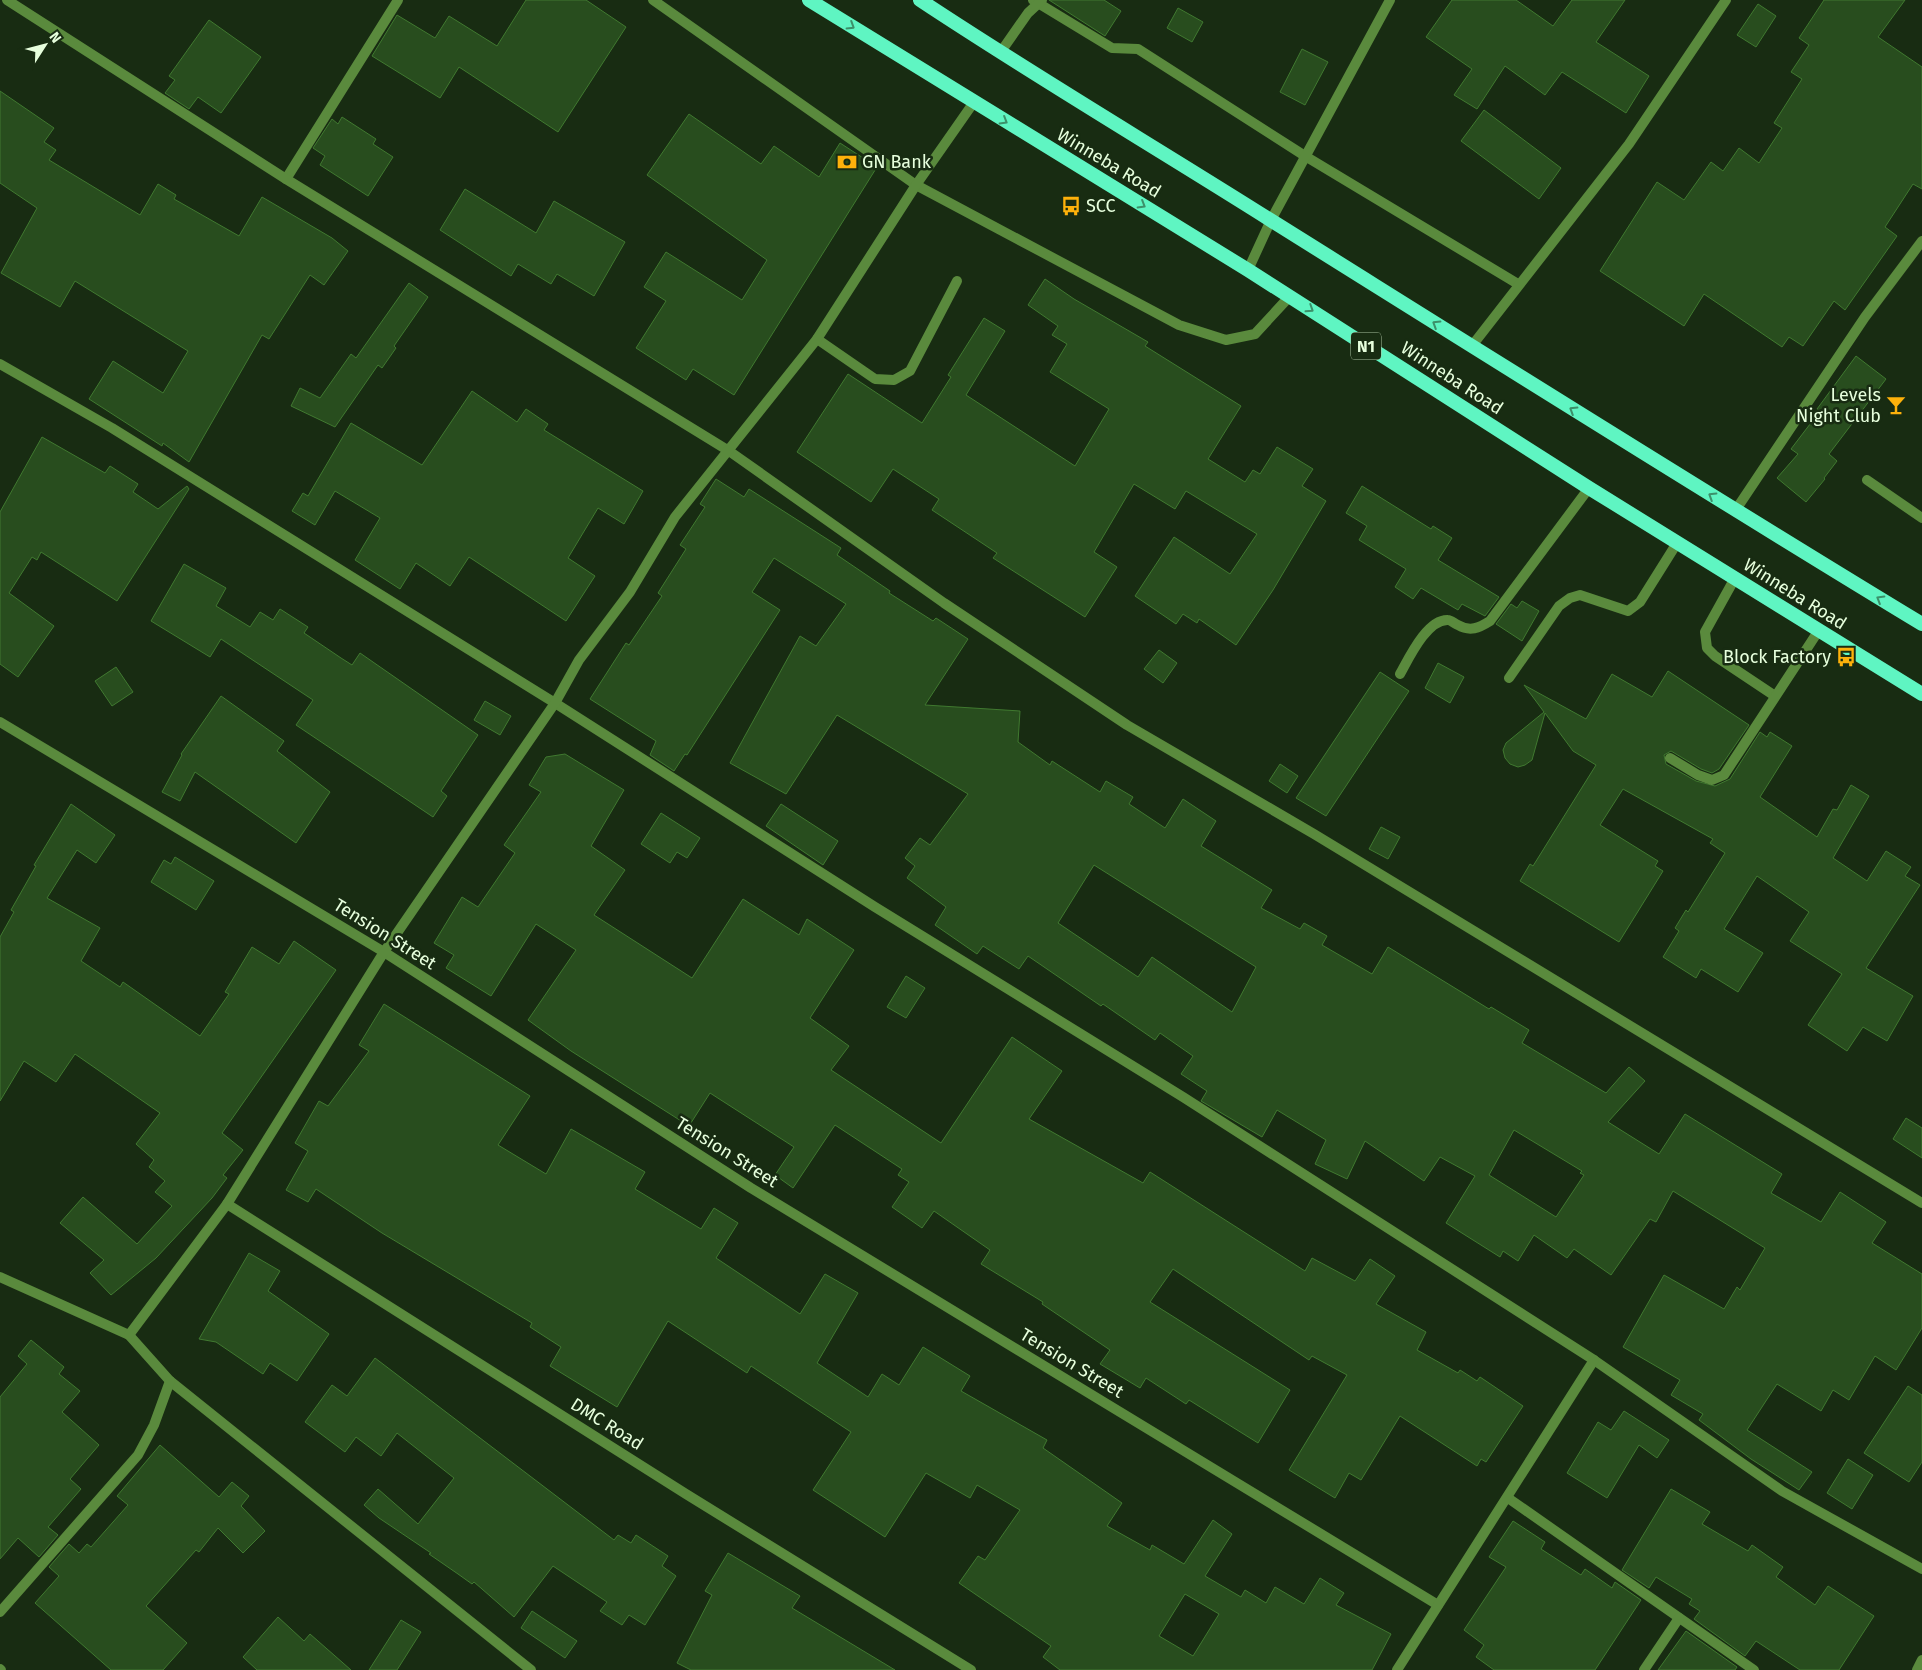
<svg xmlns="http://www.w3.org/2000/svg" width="1922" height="1670" font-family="'Fira Sans',sans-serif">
<rect width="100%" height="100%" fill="#182c12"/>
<g fill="#284d1e" stroke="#407930" fill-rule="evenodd">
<path d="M526,0h60l40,27 -68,105 -99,-65 -19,31 -68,-42 25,-41 38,23 14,-22 48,30z"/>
<path d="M1049,0h55l17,11 -16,25z"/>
<path d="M1452,0h64l37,26 19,-26h53l-29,42 53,34 -23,37 -64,-41 -17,23 -40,-29 -28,43 -23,-14 18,-26 -46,-32z"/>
<path d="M1824,0h81l-27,37 44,30v122l-9,-5 -28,43 12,9 -52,74 -11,-9 -31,45 -14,-9 -7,10 -78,-53 -20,32 -84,-55 57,-89 27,18 27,-38 12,9 16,-23 20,15 23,-35 -8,-5 28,-44 -11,-7 18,-27 -10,-7z"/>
<path d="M1758,4l18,12 -20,31 -19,-12z"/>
<path d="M1178,8l25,14 -11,20 -25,-14z"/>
<path d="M209,20l52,37 -40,56 -23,-16 -9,12 -24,-16 10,-13 -6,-4z"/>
<path d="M1302,49l26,13 -23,43 -25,-13z"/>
<path d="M0,91l54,37 -10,14 12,8 -7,10 91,55 18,-31 18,11 -2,4 65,37 23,-39 70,41 16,13 -24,34 -14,-10 -41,64 -7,-4 -73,127 -26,-19 -1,3 -73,-47 24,-38 50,32 25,-42 -113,-70 -15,26 -59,-34 36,-65 -37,-25z"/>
<path d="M1484,110l77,58 -22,31 -78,-58z"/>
<path d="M689,114l72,50 13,-18 45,31 21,-34 37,24 -143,228 -41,-26 -7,11 -50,-32 30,-47 -22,-14 22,-35 76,48 25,-40 -120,-85z"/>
<path d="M342,117l34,22 -3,5 20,13 -25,39 -48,-31 5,-9 -12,-8 19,-29 6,5z"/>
<path d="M465,189l71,44 18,-32 71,41 -31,54 -37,-22 -6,10 -33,-20 -7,12 -71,-46z"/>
<path d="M1045,279l29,20 74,43 -3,4 96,60 -33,53 37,23 8,-12 7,4 17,-27 36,22 -11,17 24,15 -53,89 -37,55 -37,-26 -2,4 -14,-9 -7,10 -41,-28 39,-59 56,37 27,-40 -71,-43 -11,18 -41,-25 -40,68 23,15 -32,50 -92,-59 4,-5 -65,-43 7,-11 -46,-30 -22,33 -74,-50 51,-78 74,49 29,-46 -3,-2 36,-57 21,13 -39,64 109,71 34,-57 -59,-37 17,-28 -15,-9 6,-9 -30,-21z"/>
<path d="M409,283l19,14 -34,49 2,2 -14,20 -4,-3 -43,62 -44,-21 9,-18 20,10 31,-44 5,4z"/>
<path d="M1856,356l30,23 -57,75 8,7 -13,17 1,1 -19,23 -29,-24 21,-24 -7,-5 29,-38 -3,-2z"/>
<path d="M472,391l45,31 9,-13 22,15 -4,6 99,61 -19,33 -26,-16 -30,50 27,18 -29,45 -97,-64 -19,29 -34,-23 -16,26 -45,-29 25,-42 -45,-27 -20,34 -23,-14 11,-18 5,3 43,-73 71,42z"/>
<path d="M42,437l63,36 5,-7 28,18 -5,8 25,17 29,-23 2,3 -72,112 -76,-49 -4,8 -5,-3 -23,36 45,33 -36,51 -18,-13v-152z"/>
<path d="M716,479l28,18 5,-8 92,59 -4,7 53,36 -1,2 44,28 3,-3 32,21 -43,66 95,6 -2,31 32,23 2,-4 48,31 6,-11 27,16 -4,7 36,24 18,-29 33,22 -15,25 71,44 -11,18 39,21 4,-6 23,13 -5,9 50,29 16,-27 101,62 2,-2 38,23 -7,13 84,50 23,-26 16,14 -37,41 51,32 26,-40 97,60 -11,19 50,29 19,-30 46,30 -14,21 50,31v54l-26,42 -21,-14 -26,44 -16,-10 -12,21 -44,-27 -30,46 65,42 -13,18 -48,-31 -52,-39 4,-6 -32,-19 9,-15 -57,-33 41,-72 60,34 13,-22 3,3 25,-42 -92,-57 -17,31 -6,-3 -39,56 -37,-26 -7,9 -33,-23 -16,26 -15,-10 -3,6 -54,-34 29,-47 -35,-19 -16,24 -59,-40 -18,38 -32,-15 11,-24 -49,-30 -15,27 -61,-36 6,-10 -26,-17 12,-18 -33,-23 -5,7 -52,-36 -2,2 -73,-50 -9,13 -36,-23 -6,8 -42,-29 11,-18 -39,-29 8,-12 -10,-8 15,-20 10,7 38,-51 -131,-79 -51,79 -56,-31 70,-127 16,10 30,-42 -72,-46 -22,34 28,18 -93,145 -2,-1 -11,17 -24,-16 6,-14 -66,-42 36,-56 3,2 33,-49 -4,-3 28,-44 -6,-4 25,-38 -5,-3zM1094,865l162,102 -24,45 -80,-55 -14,20 -80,-54zM1514,1130l68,41 -2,2 4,2 -28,42 -67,-42z"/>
<path d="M1362,486l69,43 2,-3 19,12 -14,22 61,37 -14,19 -23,-12 -4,6 -37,-22 -8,11 -18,-12 11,-18 -47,-29 8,-14 -21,-13z"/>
<path d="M184,564l42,24 -10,18 34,21 10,-15 13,8 7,-11 28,18 -4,6 37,25 11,7 8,-12 118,82 -37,56 6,5 -14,21 -137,-92 17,-25 -92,-61 -11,18 -59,-36z"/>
<path d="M1522,601l17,10 -17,30 -26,-17 15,-20 6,4z"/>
<path d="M1159,650l18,13 -14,20 -19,-14z"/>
<path d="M1438,663l26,14 -14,26 -25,-15z"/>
<path d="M116,667l17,25 -21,14 -17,-25z"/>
<path d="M1668,671l81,54 -30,44 -7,4 -11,-4 -30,-18 -7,4 2,9 30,17 19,5 15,-7 30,-47 7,5 3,-5 22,14 -32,51 57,40 16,-28 4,1 14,-25 18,11 -36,62 34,23 19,-30 25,16 -6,9 15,9 -54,83 47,28 -26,45 -24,-14 -16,24 -39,-26 34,-51 -52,-33 19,-29 -52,-36 -33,53 39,24 -25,39 -37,-23 -5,9 -33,-21 16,-26 -4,-3 11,-18 2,2 37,-59 -15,-10 3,-4 -90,-50 -23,36 58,36 -3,5 8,5 -44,71 -99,-61 10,-17 3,2 63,-101 -23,-14 -28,-38 -13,47 -7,5 -7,2 -8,-3 -5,-6 -2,-8 3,-7 38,-31 -20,-27 62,34 26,-45 40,23z"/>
<path d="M1380,672l29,19 -83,125 -30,-18z"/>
<path d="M221,696l63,45 -7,10 53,41 -34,51 -101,-71 -15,29 -18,-9 20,-37 -1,-1z"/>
<path d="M485,701l26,15 -11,19 -26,-15z"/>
<path d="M565,754l59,36 -33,56 34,24 -31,45 98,63 51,-79 56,36 8,-16 47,31 -44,68 39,28 -18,24 110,73 71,-106 50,34 -33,48 114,64 7,-11 155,99 7,-13 43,23 15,-22 25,17 -19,28 50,28 -9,18 41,23 2,-3 17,11 3,-4 43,29 -37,56 -5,-3 -4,7 -77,-50 -39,64 -12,-7 -14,25 -46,-28 58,-95 -35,-19 -3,4 -136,-91 -23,33 140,88 -32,53 -69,-43 -3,4 -40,-26 -6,10 -40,-24 10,-14 -68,-46 1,-2 -62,-38 9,-14 -56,-39 -12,17 -30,-21 17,-25 -11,-7 4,-6 -67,-44 -42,63 -18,-13 19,-28 -84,-54 -21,33 -118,-75 -43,-31 48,-70 -40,-26 -45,72 -45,-28 8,-13 -20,-12 28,-46 16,10 37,-54 -11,-8 37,-53 -12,-7 17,-28z"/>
<path d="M1280,764l18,12 -11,17 -18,-12z"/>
<path d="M71,804l44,31 -19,28 -19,-13 -30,48 53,30 -19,33 39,26 3,-5 77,54 29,-42 -4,-2 27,-45 27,17 15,-23 42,29 -114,163 21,17 -20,25 4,3 -15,20 -56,60 -45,37 -21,-22 14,-13 -44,-37 23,-26 54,47 35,-38 -17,-14 10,-11 -16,-14 5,-7 -18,-16 24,-31 -85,-59 -19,28 -32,-21 -24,40v-164l14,-25 -3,-2 25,-44 -2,-1z"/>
<path d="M781,804l57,37 -15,24 -57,-39z"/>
<path d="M661,813l39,25 -13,20 -10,-6 -7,11 -29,-19z"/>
<path d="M1381,827l19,10 -12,22 -19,-10z"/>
<path d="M175,857l39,24 -18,29 -45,-28 13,-22 7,4z"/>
<path d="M906,976l19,12 -19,30 -19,-11z"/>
<path d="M384,1004l146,92 -32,49 48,29 25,-45 74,43 -10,17 66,40 13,-21 24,15 -22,35 84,56 25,-40 33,19 -41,70 51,34 14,-23 17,11 24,-38 47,29 -9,15 86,49 -4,8 79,55 -15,23 43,24 2,-5 32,19 29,-44 19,14 -27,42 36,21 4,-7 21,13 9,-16 29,17 16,-26 24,15 -8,12 55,29 -19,36h-312l-17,-13 8,-11 -92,-63 19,-27 7,4 35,-50 -43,-25 -7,13 -44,-25 -41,64 -72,-47 38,-58 -100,-66 -4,7 -79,-52 -51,86 -67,-41 11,-19 -31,-20 2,-4 -150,-90 -66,-44 -8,13 -22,-12 22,-39 -13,-8 24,-42 9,5 41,-55 -10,-6zM1185,1594l34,20 -26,42 -34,-20z"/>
<path d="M1906,1118l16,10v30l-29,-19z"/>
<path d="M249,1253l31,18 -12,20 61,43 -32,47 -27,-18 -7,11 -47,-32 -17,-3z"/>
<path d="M31,1340l33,27 -5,7 21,17 -18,21 37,33 -29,34 11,10 -33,38 10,8 -19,22 -21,-19 -18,21v-162l27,-33 -9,-8z"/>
<path d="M375,1358l239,182 4,-5 13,8 5,-8 32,21 -6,10 14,10 -31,49 -16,-10 -7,10 -22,-14 7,-9 -54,-36 -39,51 -40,-35 -2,2 -14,-10 -29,-20 2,-1 -52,-35 -15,-13 14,-16 40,35 36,-46 -57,-45 -16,23 -25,-19 -11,15 -40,-30 27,-37 15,11z"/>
<path d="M1908,1386l14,9v67l-13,20 -45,-29z"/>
<path d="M1624,1411l45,29 -12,18 -18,-13 -32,53 -40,-25 31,-51 13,8z"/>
<path d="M160,1445l59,52 13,-15 17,14 -8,10 24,25 -22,22 -25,-25 -19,24 -3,-2 -50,56 41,37 -24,27h-52l-76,-67 24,-27 -10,-9 20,-23 10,9 8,-9 4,3 37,-42 -11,-9z"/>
<path d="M1848,1459l25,16 -21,34 -25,-16z"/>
<path d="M1671,1489l39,23 -8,12 46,27 4,-6 31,22 -7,10 39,28 13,-19 46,30 -35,54h-39l-44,-29 -11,15 -51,-37 6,-8 -11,-7 3,-5 -36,-22 -7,11 -27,-18z"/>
<path d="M1513,1521l32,21 -4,7 40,26 4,-6 27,19 3,-6 26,18 -46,70h-101l-18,-13 8,-12 -20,-15 42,-63 -17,-10z"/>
<path d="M728,1553l72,43 -8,12 103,62h-204l-14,-7 35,-68 -7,-4z"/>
<path d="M532,1611l45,30 -12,17 -44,-30z"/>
<path d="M278,1617l26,24 6,-7 41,36h-94l-14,-13z"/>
<path d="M401,1620l20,12 -24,38h-28z"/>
<path d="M1686,1631l51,36 -2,3h-77z"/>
</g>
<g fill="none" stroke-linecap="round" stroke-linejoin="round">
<g stroke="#5a8a3d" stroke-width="10">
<path d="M653,0l263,185 263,140 47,15 29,-6 35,-38"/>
<path d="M1033,0l79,48 26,1 167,107 213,128"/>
<path d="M286,179l112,-179"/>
<path d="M817,339l58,40 19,1 16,-9 47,-90"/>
<path d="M1867,480l55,38"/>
<path d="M1735,578l-30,54 2,16 8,8 60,40"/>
<path d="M1400,674c9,-16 27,-55 48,-54 3,0 7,4 10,5 12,7 21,3 32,-4l99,-133"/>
<path d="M1509,678l50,-72 11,-8 10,-3 48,16 12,-9 37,-59"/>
<path d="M1670,758l28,17 14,5 12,-5 95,-145"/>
</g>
<g stroke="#5a8a3d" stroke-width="10">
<path d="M7,0l279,179 443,272 215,152 183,122 187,109 608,369"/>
<path d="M1000,53l28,-40 14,-13"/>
<path d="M1248,270l23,-50 119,-220"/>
<path d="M1471,347l158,-203 97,-144"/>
<path d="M0,364l112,64 443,275 320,204 308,190 411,263 188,131 140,78"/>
<path d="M1735,511l130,-194 57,-76"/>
<path d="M0,722l384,230 367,236 687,417"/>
<path d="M227,1204l459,290 285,176"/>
<path d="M0,1277l129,58 41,46 361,289"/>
<path d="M129,1335l98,-131 157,-252 171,-249 24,-43 51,-68 45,-75 142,-178 99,-154 58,-83"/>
<path d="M1508,1498l246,172"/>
<path d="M0,1612l138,-157 16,-30 16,-44"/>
<path d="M0,1669l1,1"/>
<path d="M1397,1670l197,-310"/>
<path d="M1644,1670l35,-52"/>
<path d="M1917,1670l5,-10"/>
</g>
<g stroke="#5ff5c2" stroke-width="14">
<path d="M809,0l439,270 341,218 333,206"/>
<path d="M920,0c116,77 235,147 352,221 216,135 432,271 650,403"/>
</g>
</g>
<defs><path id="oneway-chevron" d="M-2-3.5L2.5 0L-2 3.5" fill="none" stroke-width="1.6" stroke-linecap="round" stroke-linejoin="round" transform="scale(1.25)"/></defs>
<g stroke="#3c906a">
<use href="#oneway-chevron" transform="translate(851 26) rotate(32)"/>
<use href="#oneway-chevron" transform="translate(1004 121) rotate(31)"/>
<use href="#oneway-chevron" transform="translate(1142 205) rotate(31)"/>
<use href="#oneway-chevron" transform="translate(1310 309) rotate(33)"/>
<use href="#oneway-chevron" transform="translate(1436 324) rotate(-148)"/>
<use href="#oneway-chevron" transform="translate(1573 410) rotate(-148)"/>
<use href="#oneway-chevron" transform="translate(1712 496) rotate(-148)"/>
<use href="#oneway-chevron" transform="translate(1880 599) rotate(-149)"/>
</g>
<defs>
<symbol id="bank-bare" viewBox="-9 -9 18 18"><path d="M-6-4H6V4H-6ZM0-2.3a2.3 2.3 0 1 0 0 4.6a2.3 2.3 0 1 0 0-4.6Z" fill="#fdb10b" stroke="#182c12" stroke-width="2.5" paint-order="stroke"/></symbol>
<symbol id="bus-bare" viewBox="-9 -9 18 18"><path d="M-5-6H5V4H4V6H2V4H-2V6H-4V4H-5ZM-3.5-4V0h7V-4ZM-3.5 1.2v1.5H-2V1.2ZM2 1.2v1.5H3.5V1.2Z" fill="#fdb10b" stroke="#182c12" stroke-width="2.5" paint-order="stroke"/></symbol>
<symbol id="bar-bare" viewBox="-9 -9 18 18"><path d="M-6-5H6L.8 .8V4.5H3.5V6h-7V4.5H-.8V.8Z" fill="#fdb10b" stroke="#182c12" stroke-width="2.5" paint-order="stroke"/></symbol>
</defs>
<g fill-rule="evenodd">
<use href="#bank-bare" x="833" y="148" width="28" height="28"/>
<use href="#bus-bare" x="1057" y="192" width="28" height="28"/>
<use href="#bar-bare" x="1882" y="391" width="28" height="28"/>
<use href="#bus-bare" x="1832" y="643" width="28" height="28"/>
</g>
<g text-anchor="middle" stroke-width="5" stroke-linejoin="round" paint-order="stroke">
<rect fill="#182c12" stroke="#a9c0a0" stroke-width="1" x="1351" y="332.5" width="30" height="27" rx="4"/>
<g font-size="16" font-weight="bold" fill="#e7ffdd">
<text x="1366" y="352">N1</text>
</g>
<g font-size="18" fill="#e7ffdd" stroke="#182c12" text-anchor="start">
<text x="862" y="168">GN Bank</text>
<text x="1086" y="212">SCC</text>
<text x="1881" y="401" text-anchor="end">Levels<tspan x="1881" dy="21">Night Club</tspan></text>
<text x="1831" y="663" text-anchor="end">Block Factory</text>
</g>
<g font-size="18" fill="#e7ffdd" stroke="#182c12">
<text transform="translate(1109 163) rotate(31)" y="6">Winneba Road</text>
<text transform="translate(1452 378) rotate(33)" y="6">Winneba Road</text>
<text transform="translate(1795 594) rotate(32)" y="6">Winneba Road</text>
<text transform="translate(385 934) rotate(32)" y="6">Tension Street</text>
<text transform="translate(727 1152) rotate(32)" y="6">Tension Street</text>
<text transform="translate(1072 1363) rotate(31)" y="6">Tension Street</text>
<text transform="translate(607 1424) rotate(32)" y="6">DMC Road</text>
</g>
</g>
<g transform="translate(45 45) rotate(54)" stroke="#182c12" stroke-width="4" paint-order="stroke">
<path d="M0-4L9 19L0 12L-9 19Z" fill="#e7ffdd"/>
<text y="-8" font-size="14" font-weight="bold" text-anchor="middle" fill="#e7ffdd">N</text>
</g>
</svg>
